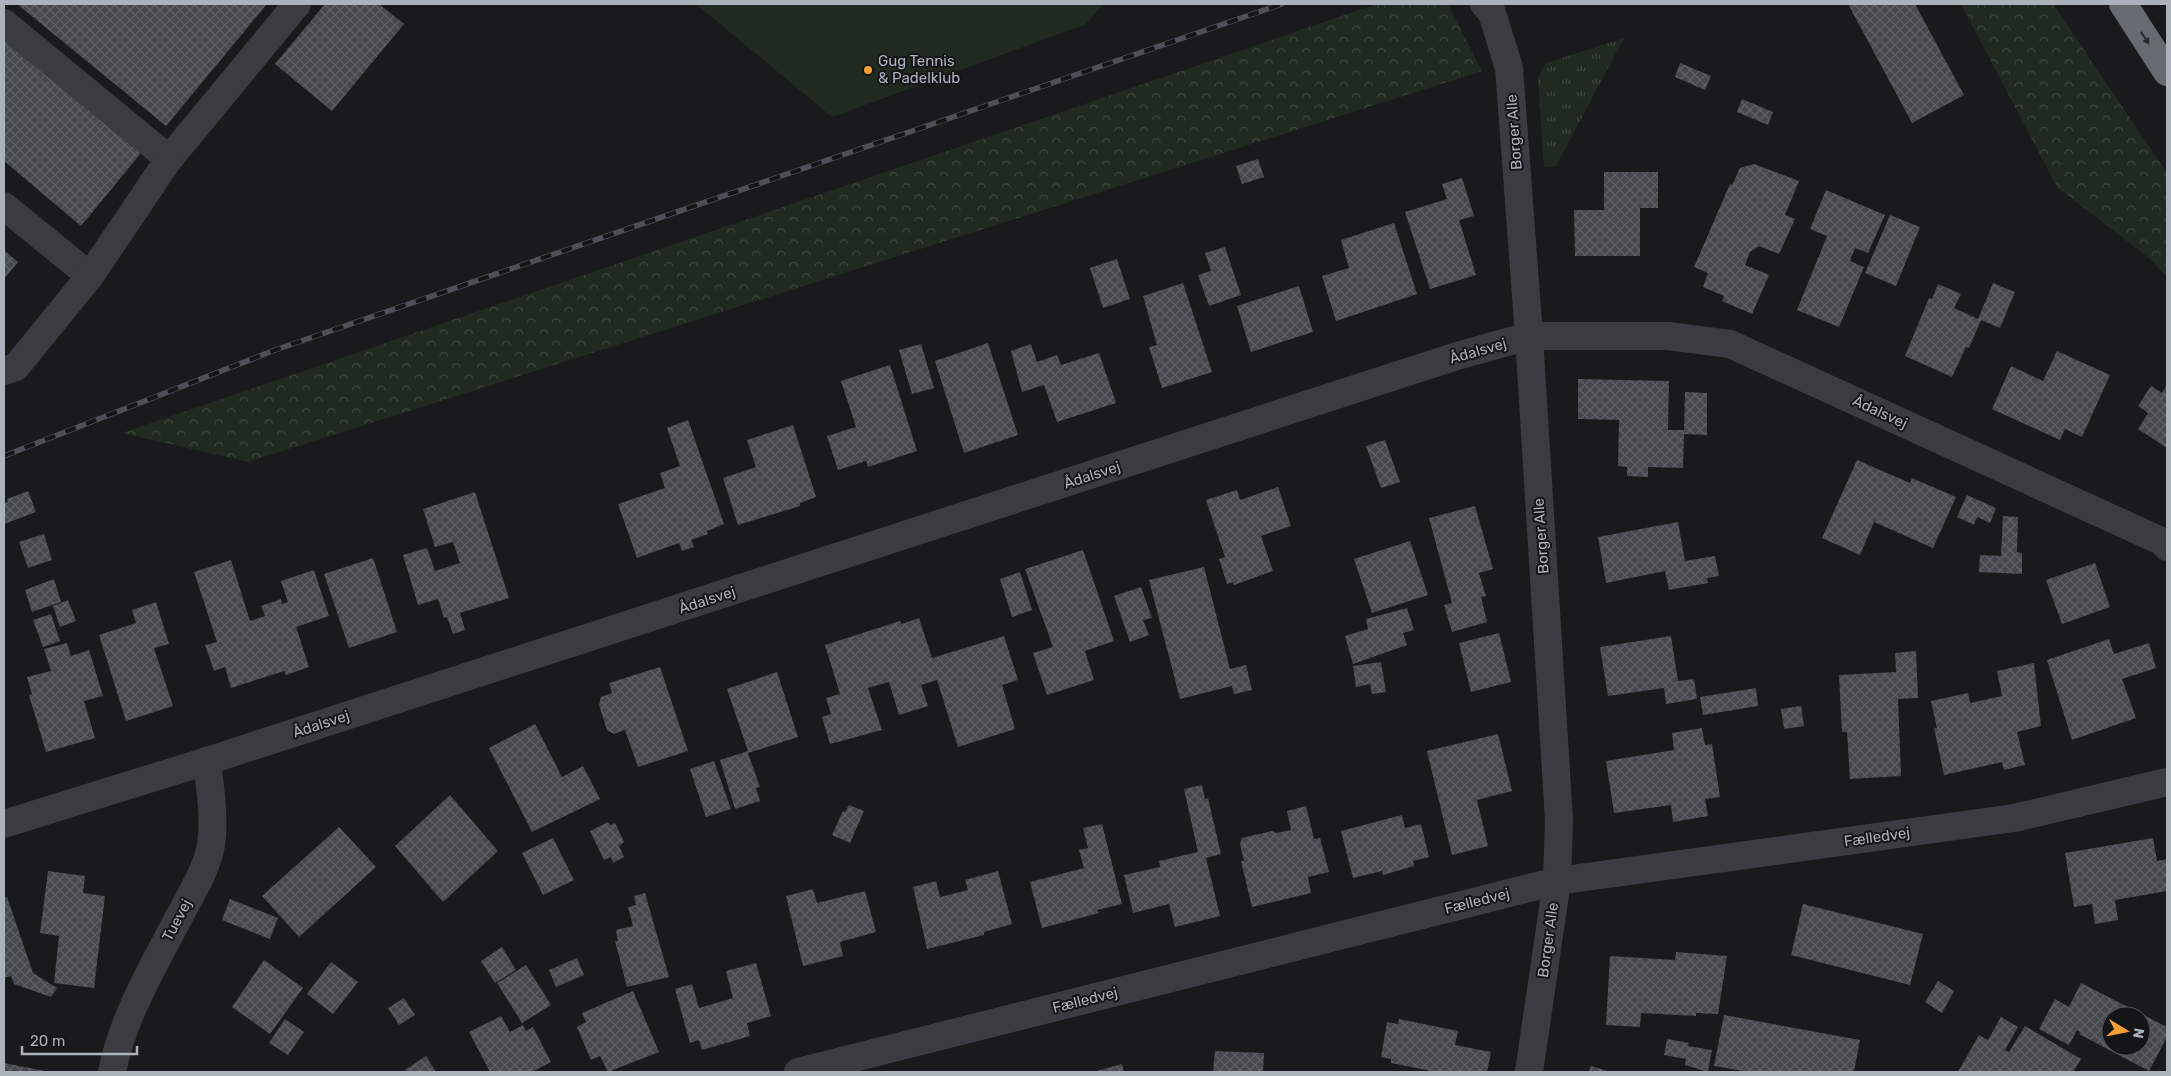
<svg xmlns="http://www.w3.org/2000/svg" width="2171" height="1076" font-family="Rubik,sans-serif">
<defs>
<pattern id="grass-tufts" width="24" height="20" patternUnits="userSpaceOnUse" patternTransform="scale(1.25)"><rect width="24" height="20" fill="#212a21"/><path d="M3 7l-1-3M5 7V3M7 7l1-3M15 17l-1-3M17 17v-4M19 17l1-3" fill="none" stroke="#3f463f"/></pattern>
<pattern id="forest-crowns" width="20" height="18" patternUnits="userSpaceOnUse" patternTransform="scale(1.25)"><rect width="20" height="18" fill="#212a21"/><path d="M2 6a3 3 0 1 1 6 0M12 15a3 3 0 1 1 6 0" fill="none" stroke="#3f463f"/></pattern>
<pattern id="building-cross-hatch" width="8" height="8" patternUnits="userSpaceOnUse" patternTransform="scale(1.25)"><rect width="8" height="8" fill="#45484c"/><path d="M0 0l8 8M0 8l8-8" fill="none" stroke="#5d6064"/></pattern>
</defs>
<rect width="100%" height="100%" fill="#191a1c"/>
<path fill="url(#grass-tufts)" d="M1624,38l-68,128 -12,1 -6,-89 8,-15z"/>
<g fill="url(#forest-crowns)">
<path d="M1377,4h71l34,67 -1234,391 -126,-29z"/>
<path d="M1961,4h92l114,169v104l-18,-19 -92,-71z"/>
</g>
<path fill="#212a21" d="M696,4h407l-17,20 -254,93z"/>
<g fill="url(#building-cross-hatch)" fill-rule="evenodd">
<path d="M17,4h250l-101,122z"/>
<path d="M325,4h54l25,20 -72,87 -57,-47z"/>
<path d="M1848,4h67l49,91 -52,28z"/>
<path d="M4,38l137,115 -60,73 -77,-65z"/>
<path d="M1680,63l31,13 -6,14 -30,-13z"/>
<path d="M1742,99l31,13 -5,13 -31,-13z"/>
<path d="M1258,159l6,18 -22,7 -6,-18z"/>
<path d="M1754,164l45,17 -14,34 10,4 -16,35 -20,-8 -9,6 -5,13 24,10 -17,39 -30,-13 2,-5 -21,-9 5,-14 -14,-6 36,-83 2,1 8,-17z"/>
<path d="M1604,172h54v36h-18v48h-65l-1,-46h30z"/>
<path d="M1462,178l12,38 -15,4 17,55 -46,14 -25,-77 42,-13 -5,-15z"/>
<path d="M1826,190l59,25 -17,38 -13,-5 -5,13 14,6 -25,60 -42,-17 30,-74 -17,-7z"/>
<path d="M1890,215l30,12 -24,59 -31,-13z"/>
<path d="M1394,223l23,71 -81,27 -14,-45 27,-8 -8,-28z"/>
<path d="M1225,247l16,48 -32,11 -11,-31 13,-4 -6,-18z"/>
<path d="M4,250l14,12 -14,17z"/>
<path d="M1117,259l13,40 -27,9 -13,-40z"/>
<path d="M1183,283l29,89 -50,16 -13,-41 8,-2 -14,-49z"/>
<path d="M1993,283l22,9 -15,36 -19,-8 -12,28 -3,-1 -14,30 -47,-21 24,-58 3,1 6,-15 23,10 -7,14 24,11z"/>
<path d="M1299,286l14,46 -62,20 -14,-46z"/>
<path d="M988,343l30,92 -54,18 -29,-92z"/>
<path d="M921,344l13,44 -22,6 -13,-44z"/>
<path d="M1031,344l6,18 20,-7 4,10 38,-12 17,50 -59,19 -13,-37 -22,7 -11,-41z"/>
<path d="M2057,351l53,24 -28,62 -17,-8 -5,11 -68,-31 19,-43 32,15z"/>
<path d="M890,365l27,86 -49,16 -2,-6 -28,9 -11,-34 29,-9 -15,-46z"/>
<path d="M1578,379l91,2 -1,49h16l1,-38 22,1v42l-23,-1 -1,34 -35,-1v10l-21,-1v-9l-9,-1 1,-46 -41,-1z"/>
<path d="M2167,384v64l-29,-19 10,-16 -10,-7 13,-20 11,7z"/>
<path d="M688,420l36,104 -17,7 1,3 -17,6 3,7 -12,4 -3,-8 -42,15 -19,-54 47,-16 -5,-15 20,-7 -13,-38z"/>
<path d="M793,425l23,72 -16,6v3l-62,19 -15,-47 33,-11 -9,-27z"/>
<path d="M1385,440l15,42 -19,6 -15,-42z"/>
<path d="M1857,460l53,23 2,-5 44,19 -23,51 -59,-26 -14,33 -38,-17z"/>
<path d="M1278,487l13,39 -30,10 12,35 -39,14 -1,-3 -6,2 -8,-25 6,-2 -19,-57 31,-10 3,10z"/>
<path d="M28,491l8,21 -32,12v-21l4,-1 -1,-3z"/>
<path d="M475,492l34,106 -49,15 5,17 -12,4 -6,-17 -3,1 -6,-19 -20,6 -15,-50 24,-7 8,23 25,-8 -7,-21 -18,5 -12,-38z"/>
<path d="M1967,495l29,13 -6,15 -13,-6 -3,8 -17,-8z"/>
<path d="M1475,506l18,63 -14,4 7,23 -5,1 6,25 -35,10 -8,-27 8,-2 -23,-85z"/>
<path d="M2003,516l15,1 -1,35 5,1v21l-43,-2 1,-17 21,1z"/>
<path d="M1678,522l7,39 30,-5 4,20 -12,2 1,5 -39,7 -4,-19 -59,12 -8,-46z"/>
<path d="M44,534l8,26 -24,8 -9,-26z"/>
<path d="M1410,541l18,54 -56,18 -18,-54z"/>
<path d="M1083,550l31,91 -29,10 9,29 -47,15 -14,-42 20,-6 -28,-78z"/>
<path d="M373,558l24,74 -48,16 -25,-74z"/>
<path d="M231,560l19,61 15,-5 -4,-10 20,-7 1,5 6,-2 -7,-21 33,-11 15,46 -33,11 13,40 -23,8 -2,-4 -53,17 -6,-21 -11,4 -9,-26 12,-3 -23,-70z"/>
<path d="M2095,563l15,44 -48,17 -16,-44z"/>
<path d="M1204,567l26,102 16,-4 6,25 -18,4 -2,-8 -52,13 -31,-119z"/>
<path d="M1020,572l12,38 -20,7 -12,-38z"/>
<path d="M54,579l7,23 -29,10 -7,-22z"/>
<path d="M1141,587l11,31 -9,2 6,15 -19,7 -16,-46z"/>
<path d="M68,600l8,21 -16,6 -7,-21z"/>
<path d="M156,602l13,42 -15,4 19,58 -47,15 -27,-86 37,-12 -4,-13z"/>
<path d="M1407,608l7,22 -11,3 4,12 -54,19 -8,-28 23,-7 -2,-10z"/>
<path d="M51,614l9,27 -17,6 -10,-27z"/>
<path d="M919,618l13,40 72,-22 14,44 -16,5 13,44 -57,18 -21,-67 -16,5 7,21 -29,9 -10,-33 -21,6 14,42 -52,14 -8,-27 9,-3 -5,-16 14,-4 -15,-49 75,-24 2,3z"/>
<path d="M1499,633l12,49 -40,10 -12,-49z"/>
<path d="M1671,636l7,45 16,-2 3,20 -31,5 -2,-16 -56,8 -8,-49z"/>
<path d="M2109,639l5,15 35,-11 7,25 -34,11 14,39 -64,22 -25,-80z"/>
<path d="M67,643l4,13 18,-6 14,46 -19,5 11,37 -49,14 -17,-57 3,-1 -5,-17 24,-6 -7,-22z"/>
<path d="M1916,651l2,47 -20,1 3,77 -51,3 -3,-47h-5l-3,-57 57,-3 -1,-19z"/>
<path d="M1381,662l5,30 -14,2 -2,-10 -14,3 -3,-21z"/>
<path d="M2034,663l7,63 -24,6 8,33 -21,5 -2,-8 -58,13 -10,-47h3l-6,-27 37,-8 2,10 32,-7 -5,-25z"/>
<path d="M660,667l28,84 -50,16 -13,-37 -11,4 -7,-4 -8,-25 2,-8 11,-4 -3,-10z"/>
<path d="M777,672l21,65 -50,16 12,34 -4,1 4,13 -25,8 -15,-49 28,-9 -21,-62z"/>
<path d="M1756,688l2,18 -55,9 -3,-18z"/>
<path d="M1801,706l3,20 -20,3 -3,-20z"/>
<path d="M535,724l27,53 21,-11 17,33 -68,33 -43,-84z"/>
<path d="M1702,728l3,17 7,-1 8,53 -15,2 3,17 -35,6 -2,-17 -57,8 -8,-52 68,-11 -2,-17z"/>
<path d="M1498,734l14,57 -35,9 11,46 -36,9 -25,-104z"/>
<path d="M714,761l17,48 -25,8 -16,-48z"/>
<path d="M1202,785l3,14 3,-1 13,56 -15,4 14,58 -45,11 -6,-23 -36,9 -9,-38 36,-8 -1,-6 39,-9 -14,-63z"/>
<path d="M450,795l48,56 -55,51 -48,-56z"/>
<path d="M849,805l15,6 -14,32 -18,-8 11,-24 2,1z"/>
<path d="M1306,806l8,33 6,-1 9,34 -21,5 3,16 -59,14 -11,-46h3l-4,-17 2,-6 30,-7 4,2 15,-3 -4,-19z"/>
<path d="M1402,815l3,13 16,-4 8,33 -16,4 1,5 -31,9 -1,-4 -29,7 -12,-47z"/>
<path d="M608,822l2,3 5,-2 9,19 -5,4 5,11 -11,6 -2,-6 -7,3 -14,-29z"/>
<path d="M1102,824l20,80 -25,6 2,3 -57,15 -12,-46 54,-14 -5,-18 9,-2 -5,-20z"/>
<path d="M339,827l37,40 -77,70 -37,-41z"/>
<path d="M553,838l21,42 -31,15 -21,-42z"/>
<path d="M2153,838l4,23 10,-2v32l-52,9 3,20 -23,4 -3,-20 -18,3 -9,-54z"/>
<path d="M48,871l37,5 -2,17 22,3 -11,92 -40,-5 5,-47 -19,-3z"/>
<path d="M998,871l14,53 -28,8v3l-57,14 -14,-62 23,-6 4,16 28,-7 -3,-10z"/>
<path d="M813,889l4,14 48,-12 11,41 -36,10 3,14 -40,10 -17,-70z"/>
<path d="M645,893l24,84 -42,10 -12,-46h3l-2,-11 17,-4 -5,-19 8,-2 -2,-9z"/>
<path d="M7,897l26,76 24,15 -6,9 -37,-13 -3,-8 -7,2v-80z"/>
<path d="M230,899l48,19 -8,21 -48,-19z"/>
<path d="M1803,904l120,30 -13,51 -119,-30z"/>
<path d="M502,947l14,23 -21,13 -14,-22z"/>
<path d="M1676,952l51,4 -9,58 -22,-1v3l-55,-3 -1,14 -34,-2 4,-69 65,4z"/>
<path d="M577,958l7,17 -28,12 -7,-17z"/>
<path d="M264,960l39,28 -33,46 -38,-27z"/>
<path d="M331,962l27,20 -25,32 -26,-20z"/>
<path d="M756,963l15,53 -24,7 3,13 -48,14 -3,-10 -9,3 -15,-54 17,-5 7,24 34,-10 -7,-27z"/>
<path d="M526,965l25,40 -29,18 -25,-40z"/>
<path d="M1938,981l16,10 -12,22 -17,-11z"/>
<path d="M2081,983l86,44v10l-18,34 -70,-37 1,-2 -3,-2 -8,15 -30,-16 16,-30 14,8zM2111,1016h30v30h-30z"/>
<path d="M633,991l26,61 -51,20 -8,-16 -9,4 -14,-33 9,-5 -4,-9z"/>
<path d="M404,998l11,17 -16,10 -11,-17z"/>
<path d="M1724,1015l136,25 -6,32h-105l-35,-6z"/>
<path d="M501,1016l9,16 13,-7 3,6 7,-4 18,35 -19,10h-42l-21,-40z"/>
<path d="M2001,1017l17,10 -13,23 4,2 16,-26 56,33 -8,13h-115l21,-37 9,5z"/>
<path d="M285,1019l19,13 -16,23 -19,-12z"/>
<path d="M1399,1019l59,12 -3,14 36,7 -4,20h-51l-45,-9v-4l-10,-2 6,-35 11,2z"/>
<path d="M1667,1039l22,4 -1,3 24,4 -4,22 -23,-7 1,-6 -22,-4z"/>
<path d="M1215,1051l49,2 -1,19h-50z"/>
<path d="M426,1056l10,16h-29l-2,-2z"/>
<path d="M4,1063l41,8v1h-41z"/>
<path d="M1122,1064l2,8h-31z"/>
<path d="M1591,1066l20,6h-22z"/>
</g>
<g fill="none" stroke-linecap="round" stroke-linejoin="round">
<g stroke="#3a3c41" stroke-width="28">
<path d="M1484,4l8,9 17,55 20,268 30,484 -2,61 -28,191"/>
<path d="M4,23l165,136 128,-155"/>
<path d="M4,206l86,70"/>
<path d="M4,371l12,-4 74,-91 79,-117"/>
<path d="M4,824l203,-63 1250,-405 72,-20h139l62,8 431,197 6,6"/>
<path d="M112,1072c11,-56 42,-107 68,-157 11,-21 27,-46 31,-70 4,-27 -1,-57 -4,-84"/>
<path d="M798,1072l759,-191 457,-63 153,-36"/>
</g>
<path stroke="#666b72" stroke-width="28" d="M2123,4l44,68"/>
<defs>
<path id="rail" d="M4,456l271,-106 1007,-346"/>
</defs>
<use href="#rail" stroke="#4d5056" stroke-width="5.5"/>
<use href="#rail" stroke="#141517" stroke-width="4" stroke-dasharray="11" stroke-linecap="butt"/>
</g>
<defs><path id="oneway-solid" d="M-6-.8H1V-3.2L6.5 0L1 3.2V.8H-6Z" transform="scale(1.25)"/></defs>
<use fill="#282a2e" href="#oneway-solid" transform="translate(2145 38) rotate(57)"/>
<circle fill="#f89f35" stroke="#141517" stroke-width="2" cx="868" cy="70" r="5"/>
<g text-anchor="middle" stroke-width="4" stroke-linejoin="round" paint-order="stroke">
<g font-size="15" fill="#abb2bc" stroke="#141517" text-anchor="start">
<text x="878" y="66">Gug Tennis<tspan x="878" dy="17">&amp; Padelklub</tspan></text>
</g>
<g font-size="15" fill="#abb2bc" stroke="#141517">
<text transform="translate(1514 132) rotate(-94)" y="5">Borger Alle</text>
<text transform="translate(1478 351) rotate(-16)" y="5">Ådalsvej</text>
<text transform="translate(1880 412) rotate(25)" y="5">Ådalsvej</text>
<text transform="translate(1092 475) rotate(-18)" y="5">Ådalsvej</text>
<text transform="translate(1541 536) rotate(-94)" y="5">Borger Alle</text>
<text transform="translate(707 600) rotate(-18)" y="5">Ådalsvej</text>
<text transform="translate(321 724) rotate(-18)" y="5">Ådalsvej</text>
<text transform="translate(1877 837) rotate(-8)" y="5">Fælledvej</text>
<text transform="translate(1477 901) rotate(-14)" y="5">Fælledvej</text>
<text transform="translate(177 920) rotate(-62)" y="5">Tuevej</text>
<text transform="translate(1548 940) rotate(-82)" y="5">Borger Alle</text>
<text transform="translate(1085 1000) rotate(-14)" y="5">Fælledvej</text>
</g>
</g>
<rect width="2171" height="1076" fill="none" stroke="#abb2bc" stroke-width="10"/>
<g transform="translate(2126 1031) rotate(100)"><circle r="24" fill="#141517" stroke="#505459"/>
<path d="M0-4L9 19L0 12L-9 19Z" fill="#f89f35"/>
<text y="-8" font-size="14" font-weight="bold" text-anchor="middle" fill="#abb2bc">N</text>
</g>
<path d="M22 1046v8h115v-8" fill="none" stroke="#abb2bc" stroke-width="2.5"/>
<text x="30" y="1046" font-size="15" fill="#abb2bc" stroke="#141517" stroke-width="4" paint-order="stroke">20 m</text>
</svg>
